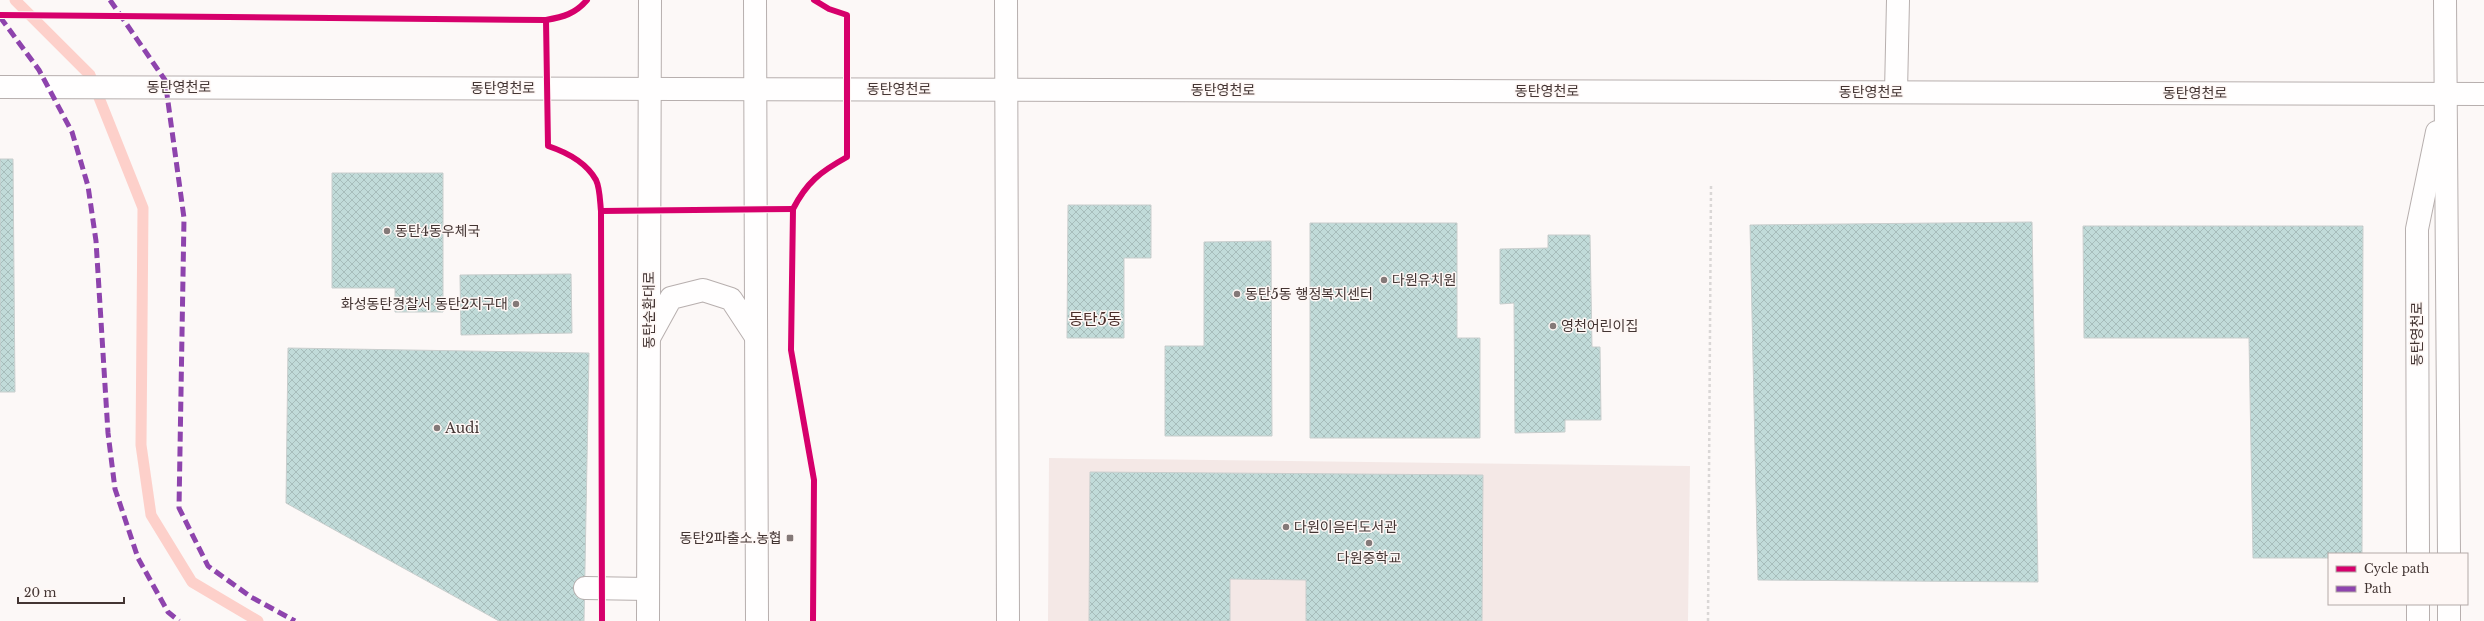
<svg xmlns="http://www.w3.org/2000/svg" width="2484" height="621" font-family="'Libre Baskerville','Noto Sans KR',serif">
<defs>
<pattern id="building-cross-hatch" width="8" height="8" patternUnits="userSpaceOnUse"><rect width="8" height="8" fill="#c1dbd9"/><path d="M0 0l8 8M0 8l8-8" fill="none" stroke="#a7bdbb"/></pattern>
</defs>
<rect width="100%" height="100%" fill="#fcf8f7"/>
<path fill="#f4e8e6" d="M1049,458l641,8 -2,155h-640z"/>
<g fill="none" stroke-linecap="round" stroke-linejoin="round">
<path stroke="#fdd0ca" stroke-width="11" d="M15,0l75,75 53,133 -2,237 10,70 41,67 66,39"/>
</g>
<g fill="url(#building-cross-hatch)" stroke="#c8cecd">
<path d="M0,159h13l2,233h-15z"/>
<path d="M332,173h111v139h-48v-24h-63z"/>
<path d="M1068,205h83v53h-27v80h-57z"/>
<path d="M2032,222l6,360 -280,-2 -8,-355z"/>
<path d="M1310,223h147v115h23v100h-170z"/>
<path d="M2083,226h280l-1,328h-33v4h-76l-4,-220h-165z"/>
<path d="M1548,235h42l2,112h8l1,73h-36v12l-50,1 -1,-130 -14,1v-55l48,-1z"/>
<path d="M1271,241l1,195h-107v-90h39v-104z"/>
<path d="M571,274l1,59 -111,2 -1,-60z"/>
<path d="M288,348l301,5 -5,268h-85l-213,-118z"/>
<path d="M1090,472l393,3 -1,146h-176v-41l-76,-1v42h-141z"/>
</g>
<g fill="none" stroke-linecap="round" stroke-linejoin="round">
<defs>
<g id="minor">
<path d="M755,0l2,621"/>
<path d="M1006,0l2,621"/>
<path d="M2445,0l4,554"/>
<path d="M0,87l2484,7"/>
<path d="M1896,92l2,-92"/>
<path d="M649,338l22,-40 32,-8 28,9 25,38"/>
<path d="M2418,554l-1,-325 20,-97"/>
<path d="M585,588l63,1"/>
<path d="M2418,604v17"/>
<path d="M2449,604v17"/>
<path d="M648,621l2,-621"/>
</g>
</defs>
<use href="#minor" stroke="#b7afae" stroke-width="24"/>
<path stroke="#dad7d6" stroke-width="2.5" stroke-dasharray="3 3" stroke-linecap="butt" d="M1708,621l3,-435"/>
<use href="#minor" stroke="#fffefe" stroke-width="22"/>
<g stroke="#8e44ad" stroke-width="5" stroke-dasharray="10 5" stroke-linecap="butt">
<path d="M110,0l55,80 19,138 -5,290 29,58 43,31 44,24"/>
<path d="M0,17l39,53 33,62 16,54 8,55 12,192 7,56 23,69 30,54 11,9"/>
</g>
<defs>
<g id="cycleway">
<path d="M0,15l546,5c17,-3 29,-6 41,-20"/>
<path d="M546,20l2,126c18,6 38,16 48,34 4,8 4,22 5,31l1,410"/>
<path d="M601,211l192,-2"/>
<path d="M813,621l1,-141 -23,-130 2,-141c14,-27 27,-37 54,-52v-142l-18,-6 -15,-9"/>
</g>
</defs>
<use href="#cycleway" stroke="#fef7f5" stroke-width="8"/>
<use href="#cycleway" stroke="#d6006c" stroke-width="6"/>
</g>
<g fill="#847978" stroke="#fef7f5" stroke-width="1.5">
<circle cx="387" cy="231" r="4"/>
<circle cx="1384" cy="280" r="4"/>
<circle cx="1237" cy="294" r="4"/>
<circle cx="516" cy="304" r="4"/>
<circle cx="1553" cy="326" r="4"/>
<circle cx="437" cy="428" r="4"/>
<circle cx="1286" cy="527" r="4"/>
<rect x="786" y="534" width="8" height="8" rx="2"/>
<circle cx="1369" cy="543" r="4"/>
</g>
<g text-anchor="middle" stroke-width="3" stroke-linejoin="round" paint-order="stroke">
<g font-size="14" fill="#433533" stroke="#fef7f5">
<text x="179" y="92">동탄영천로</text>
<text x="503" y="93">동탄영천로</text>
<text x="899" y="94">동탄영천로</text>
<text x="1223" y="95">동탄영천로</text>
<text x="1547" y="96">동탄영천로</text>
<text x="1871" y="97">동탄영천로</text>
<text x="2195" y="98">동탄영천로</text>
<text transform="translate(649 310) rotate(-90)" y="5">동탄순환대로</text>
<text transform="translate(2417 334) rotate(-90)" y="5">동탄영천로</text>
</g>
<g font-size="14" fill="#433533" stroke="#fef7f5" text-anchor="start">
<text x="395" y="236">동탄4동우체국</text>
<text x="1392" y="285">다원유치원</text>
<text x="1245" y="299">동탄5동 행정복지센터</text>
<text x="508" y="309" text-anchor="end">화성동탄경찰서 동탄2지구대</text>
<text x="1561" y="331">영천어린이집</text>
<text x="445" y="433">Audi</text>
<text x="1294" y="532">다원이음터도서관</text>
<text x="782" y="543" text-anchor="end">동탄2파출소.농협</text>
<text x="1369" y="563" text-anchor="middle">다원중학교</text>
</g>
<g font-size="16" fill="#4a2e2a" stroke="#fef7f5">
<text x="1095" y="325">동탄5동</text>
</g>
</g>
<rect x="2328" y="553" width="140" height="52" fill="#fef7f5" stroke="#b3a9a7"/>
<rect x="2336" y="566" width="20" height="6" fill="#d6006c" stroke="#b3a9a7"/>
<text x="2364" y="573" font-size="12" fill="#433533">Cycle path</text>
<rect x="2336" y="586" width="20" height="6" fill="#8e44ad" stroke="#b3a9a7"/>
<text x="2364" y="593" font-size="12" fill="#433533">Path</text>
<path d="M18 597v6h106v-6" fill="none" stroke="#433533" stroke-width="2"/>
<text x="24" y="597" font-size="12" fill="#433533" stroke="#fef7f5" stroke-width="3" paint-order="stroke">20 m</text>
</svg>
